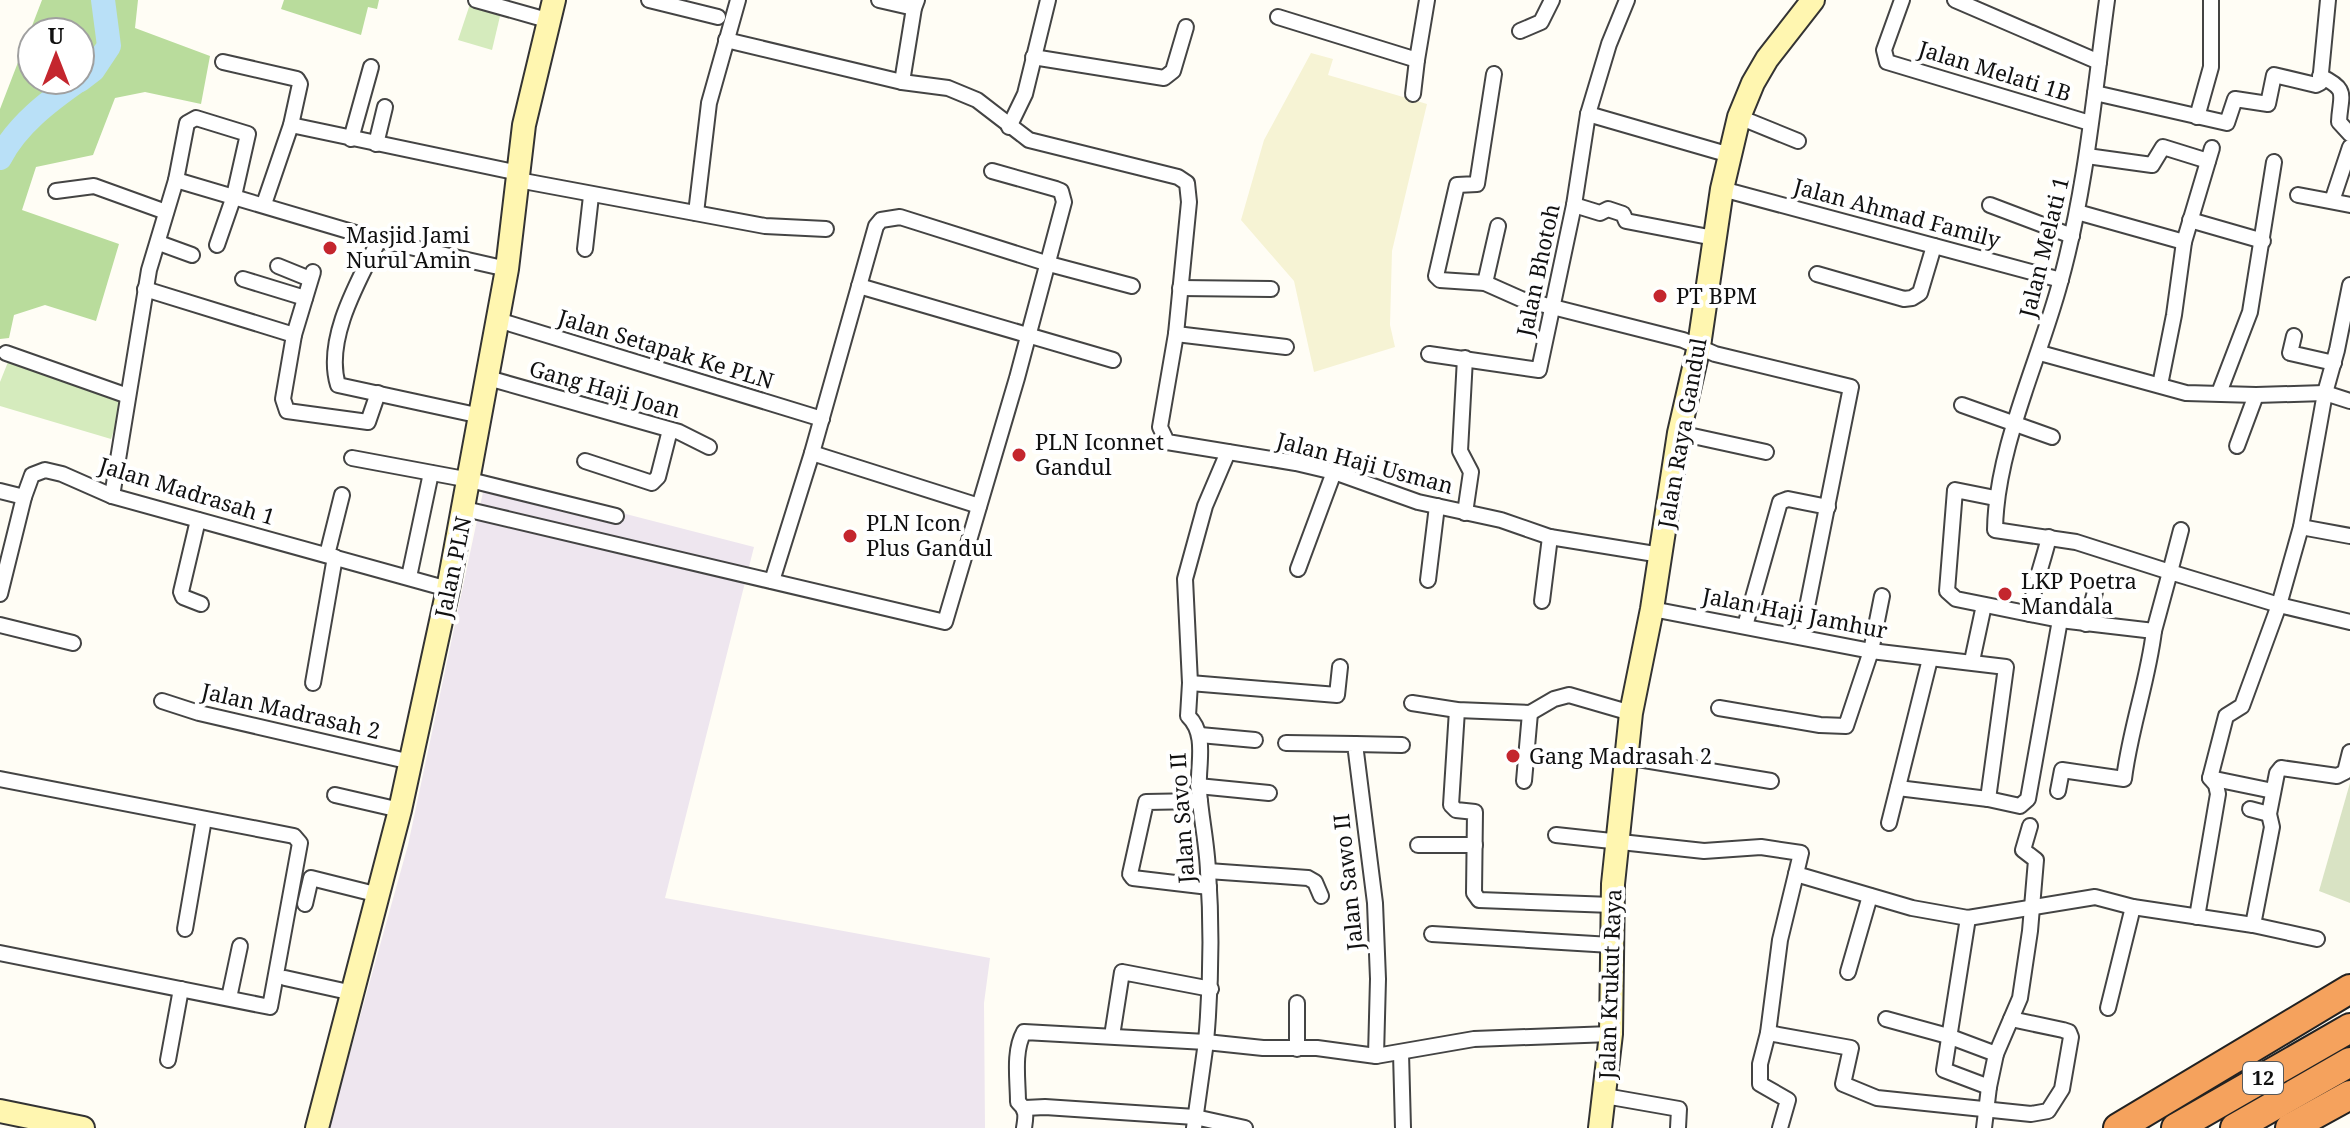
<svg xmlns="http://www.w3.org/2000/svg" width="2350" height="1128" font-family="'Noto Serif',serif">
<rect width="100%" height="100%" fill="#fffdf5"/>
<path fill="#eee6ef" d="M486,478l268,69 -89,351 325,60 -6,45 1,125h-656l79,-283z"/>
<path fill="#f6f3d4" d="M1311,53l22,6 -5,16 99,29 -35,147 -2,74 5,22 -81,25 -20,-91 -53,-61 23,-80z"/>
<g fill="#d5ebbd">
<path d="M470,4l31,8 -9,38 -34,-10z"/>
<path d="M10,357l117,35 -16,47 -111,-33v-24z"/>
</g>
<g fill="#b9dc9c" fill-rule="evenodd">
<path d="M42,0h96l-3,28 75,28 -9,48 -56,-12 -30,6 -22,57 -57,12 -14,43 97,34 -23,77 -51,-16 -31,10 -5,23 -9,1v-230zM80,32v48h-48v-48z"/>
<path d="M284,0h95l-2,9 -9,-2 -7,28 -80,-26z"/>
</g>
<path fill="#d9e3c4" d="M2350,783v120l-31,-12z"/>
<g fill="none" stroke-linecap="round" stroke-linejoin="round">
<g stroke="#b9e0f7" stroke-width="24">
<path d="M80,80l13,-10 16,-24 -6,-46"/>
<path d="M0,158c17,-33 49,-57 79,-78"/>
</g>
<defs>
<g id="street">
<path d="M476,0l71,20"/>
<path d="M649,0l69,17"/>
<path d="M879,0l35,8"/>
<path d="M1902,0l-18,50 3,12 203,61"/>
<path d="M1955,0l144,62"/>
<path d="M2107,0c-13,95 -21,190 -47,283 -21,78 -64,166 -65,247l81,12 94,30 11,-42"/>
<path d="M1278,17l139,43 10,-60"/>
<path d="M1520,31l21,-9 11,-22"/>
<path d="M726,40l176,42 46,6 29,12 52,40 149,37 9,6 2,19 -13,132 -16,93 7,15 129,21 38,9 84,30 83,18 49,17 111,18"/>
<path d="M1033,57l131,21 9,-7 13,-44"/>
<path d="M223,62l74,17 3,5 -9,41 -27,79"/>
<path d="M1494,74l-17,110 -20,1 -21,91 4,4 45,3 36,16 162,41 32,14 136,33 -50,250"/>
<path d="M2320,76c30,14 20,19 19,46l11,12"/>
<path d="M902,82l12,-74 3,-8"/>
<path d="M2095,93l132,30 8,-24 33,5 6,-29 42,10 4,-2 8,-83"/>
<path d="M1413,94l4,-34"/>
<path d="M1588,114l142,41"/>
<path d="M1739,117l59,24"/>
<path d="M2197,117l14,-50v-67"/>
<path d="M291,125l228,48"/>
<path d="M1009,127l16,-33 23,-94"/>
<path d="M351,139l20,-72"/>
<path d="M376,144l9,-37"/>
<path d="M2087,156l65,9 11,-18 45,14"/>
<path d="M176,180l203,60 128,29"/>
<path d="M518,180l247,46 61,3"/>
<path d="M1722,189l339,91"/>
<path d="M56,191l38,-5 72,26"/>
<path d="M2298,195l52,10"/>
<path d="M2332,201l18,-54"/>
<path d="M1574,205l26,8 8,-4 15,5 3,7 88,17"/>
<path d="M1990,205l82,31"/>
<path d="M2077,212l107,30 28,-94"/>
<path d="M696,213l13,-110 29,-103"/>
<path d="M2190,220l73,21"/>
<path d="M379,240c-20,40 -55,99 -41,145l143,31"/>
<path d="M159,243l33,12"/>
<path d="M585,249l6,-53"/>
<path d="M278,266l32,13"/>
<path d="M313,272l-19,63 -11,64 4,12 81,11 10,-29"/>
<path d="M1817,274l87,25 8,-1 8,-5 14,-47"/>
<path d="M243,279l62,19"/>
<path d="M1485,283l13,-57"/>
<path d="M859,286l254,74"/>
<path d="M1180,288l91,1"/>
<path d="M145,289l149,46"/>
<path d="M498,320l324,99"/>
<path d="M1176,334l110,13"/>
<path d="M2294,336l-4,17 44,10"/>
<path d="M6,353l122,43"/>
<path d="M2040,353l146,40 70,2 69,-2 25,8"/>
<path d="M1429,354l110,16 35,-165 14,-91 21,-70 18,-44"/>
<path d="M1465,358l-5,93 11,21 -6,41"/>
<path d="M488,378l191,54 30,15"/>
<path d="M2160,385l14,-70 10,-73"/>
<path d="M2219,393l31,-81 24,-150"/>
<path d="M1962,405l90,32"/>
<path d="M1679,433l87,19"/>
<path d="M2237,446l19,-51"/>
<path d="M812,453l167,53"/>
<path d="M352,458l118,22 146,36"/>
<path d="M585,461l67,22 6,-6 12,-47"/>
<path d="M0,491l24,6"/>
<path d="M112,496l37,-226 27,-90 11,-57 9,-5 52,16 -14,62 -17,49"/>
<path d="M1995,498l-40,-8 -8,101 9,8 104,21 94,11 16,-59 109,33 71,17"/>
<path d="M465,509l480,113 72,-244 47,-176 -3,-11 -5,-2 -64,-18"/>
<path d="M198,520l-17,72 2,5 18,7"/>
<path d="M2301,527l49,9"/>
<path d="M327,555l15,-60"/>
<path d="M1298,569l36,-97"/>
<path d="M409,577l22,-104"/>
<path d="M1428,580l9,-74"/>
<path d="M772,581l40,-128 64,-227 5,-6 19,-3 149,47 83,22"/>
<path d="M0,594l24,-97 8,-22 13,-5 17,4 50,22 336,93"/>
<path d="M1542,601l8,-64"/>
<path d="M1652,609l219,42 135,16 -18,132"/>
<path d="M2030,614c3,-28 13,-51 19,-77"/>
<path d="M2086,624l9,-32"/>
<path d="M0,625l73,18"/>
<path d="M1745,626l35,-124 8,-3 40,8"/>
<path d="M1972,661l12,-56"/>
<path d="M313,683l22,-126"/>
<path d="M1190,683l147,12 3,-28"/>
<path d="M162,701l37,12 212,49"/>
<path d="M1412,703l45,7 73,3 24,-14 15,-4 62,18"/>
<path d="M1719,708l101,17 26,1 25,-75 11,-55"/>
<path d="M1457,710l-6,95 5,5 19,2 -1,81 5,7 133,5"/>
<path d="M1200,735l55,5"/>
<path d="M1286,743l69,1 20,159 3,76 -2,77"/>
<path d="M1355,744l47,1"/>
<path d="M1626,757l145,24"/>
<path d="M2210,778l63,13"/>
<path d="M0,779l294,57 6,7 -30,164 -270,-54"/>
<path d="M1524,781l6,-68"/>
<path d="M1198,786l71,7"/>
<path d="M1898,788l90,11 32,7 8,-7 32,-179"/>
<path d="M2058,791l4,-21 62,9c6,-50 24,-98 30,-148"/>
<path d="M335,795l65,15"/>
<path d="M1200,801l-54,1 -16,72 3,4 76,9"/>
<path d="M2250,809l19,5"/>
<path d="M1889,823l41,-164"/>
<path d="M1556,835l148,16 57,-4 40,6 -5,21 116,34 56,10 127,-21 38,10 120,18 64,14"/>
<path d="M1418,845h57"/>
<path d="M1208,871l100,7 7,4 6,14"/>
<path d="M305,904l6,-26 68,17"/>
<path d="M2197,917l21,-123 -2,-9 -6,-7 16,-62 16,-10 37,-101 22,-78 24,-134 12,-43 13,-65"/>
<path d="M1968,918l-24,152 45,17 7,-33 24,-56 10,-67 6,-71 -13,-10 7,-24"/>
<path d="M2253,925l19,-98 -3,-13 8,-41 4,-5 56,8 8,-4 5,-20"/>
<path d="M185,929l19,-110"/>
<path d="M1432,934l179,11"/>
<path d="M1848,972l22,-76"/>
<path d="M285,978l68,15"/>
<path d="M229,998l11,-52"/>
<path d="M2108,1008l25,-101"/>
<path d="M1886,1019l62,17 48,18"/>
<path d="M1768,1033l83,15 -8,36 34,14 154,16 17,-3 14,-22 9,-52 -2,-5 -6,-2 -52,-11"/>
<path d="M1112,1036l10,-64 89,17"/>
<path d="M1297,1049v-46"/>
<path d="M1401,1053l2,75"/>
<path d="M168,1060l13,-71"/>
<path d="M1605,1096l74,13 -1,19"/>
<path d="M1025,1108l20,-1 150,10 50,11"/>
<path d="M1024,1128c2,-12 3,-18 -6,-26 0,-21 -5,-51 6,-70l182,10c5,-57 6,-114 2,-171 -1,-27 -7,-53 -9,-80 -2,-25 9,-56 -11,-75l2,-33 -5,-104 20,-73 23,-54"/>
<path d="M1194,1128l12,-86 57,6h54l59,8 98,-17 137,-5"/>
<path d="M1780,1128l8,-28 -28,-16v-20l8,-31 12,-93 16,-66"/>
<path d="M1984,1128l5,-41"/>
</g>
<g id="secondary">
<path d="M0,1111l83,17"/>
<path d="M317,1128l83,-318 48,-221 59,-320 17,-144 30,-125"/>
<path d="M1600,1128l11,-94 2,-150 18,-171 21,-104 27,-176 20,-87 23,-157 17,-72 14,-34 14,-24 46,-59"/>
</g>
<g id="highway">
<path d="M2118,1128l232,-139"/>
<path d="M2176,1128l174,-100"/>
<path d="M2235,1128l115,-66"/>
<path d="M2290,1128l60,-33"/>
</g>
</defs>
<use href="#street" stroke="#444" stroke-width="18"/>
<use href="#secondary" stroke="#333" stroke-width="26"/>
<use href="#highway" stroke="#222" stroke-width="32"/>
<use href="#street" stroke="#fff" stroke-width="14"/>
<use href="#secondary" stroke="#fff6b0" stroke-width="22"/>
<use href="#highway" stroke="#f5a25d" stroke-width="28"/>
</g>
<g fill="#c4262e" stroke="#fff" stroke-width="3">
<circle cx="330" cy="248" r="8"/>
<circle cx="1660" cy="296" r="8"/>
<circle cx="1019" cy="455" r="8"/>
<circle cx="850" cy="536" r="8"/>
<circle cx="2005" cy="594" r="8"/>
<circle cx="1513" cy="756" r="8"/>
</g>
<g text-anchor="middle" stroke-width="8" stroke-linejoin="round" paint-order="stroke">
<rect fill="#fff" stroke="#585858" stroke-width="2" x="2243" y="1062" width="40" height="32" rx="6"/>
<g font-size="20" font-weight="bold" fill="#111">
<text x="2263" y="1085">12</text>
</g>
<g font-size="22" fill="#111" stroke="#fff">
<text transform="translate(1995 71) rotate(17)" y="8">Jalan Melati 1B</text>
<text transform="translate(1897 213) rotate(15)" y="8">Jalan Ahmad Family</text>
<text transform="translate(2044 247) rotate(-76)" y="8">Jalan Melati 1</text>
<text transform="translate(1538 270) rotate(-78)" y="8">Jalan Bhotoh</text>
<text transform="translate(666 349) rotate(17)" y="8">Jalan Setapak Ke PLN</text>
<text transform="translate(605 389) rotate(16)" y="8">Gang Haji Joan</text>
<text transform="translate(1682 433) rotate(-80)" y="8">Jalan Raya Gandul</text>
<text transform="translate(1365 463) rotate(15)" y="8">Jalan Haji Usman</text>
<text transform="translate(187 491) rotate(17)" y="8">Jalan Madrasah 1</text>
<text transform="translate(453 567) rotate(-78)" y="8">Jalan PLN</text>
<text transform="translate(1795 613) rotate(11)" y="8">Jalan Haji Jamhur</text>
<text transform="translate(291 711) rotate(13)" y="8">Jalan Madrasah 2</text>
<text transform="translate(1182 818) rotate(-94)" y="8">Jalan Savo II</text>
<text transform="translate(1348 882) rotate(-96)" y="8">Jalan Sawo II</text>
<text transform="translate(1610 984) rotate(-88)" y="8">Jalan Krukut Raya</text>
</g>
<g font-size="22" fill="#111" stroke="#fff" text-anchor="start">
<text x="346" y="243">Masjid Jami<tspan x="346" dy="25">Nurul Amin</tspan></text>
<text x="1676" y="304">PT BPM</text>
<text x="1035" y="450">PLN Iconnet<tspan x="1035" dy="25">Gandul</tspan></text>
<text x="866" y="531">PLN Icon<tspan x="866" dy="25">Plus Gandul</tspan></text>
<text x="2021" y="589">LKP Poetra<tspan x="2021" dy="25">Mandala</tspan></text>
<text x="1529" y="764">Gang Madrasah 2</text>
</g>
</g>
<g transform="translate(56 56)"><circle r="38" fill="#ffffff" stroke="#a0a0a0" stroke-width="2"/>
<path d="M0-6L14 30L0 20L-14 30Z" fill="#c4262e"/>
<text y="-12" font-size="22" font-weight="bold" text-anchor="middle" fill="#111111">U</text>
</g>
</svg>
